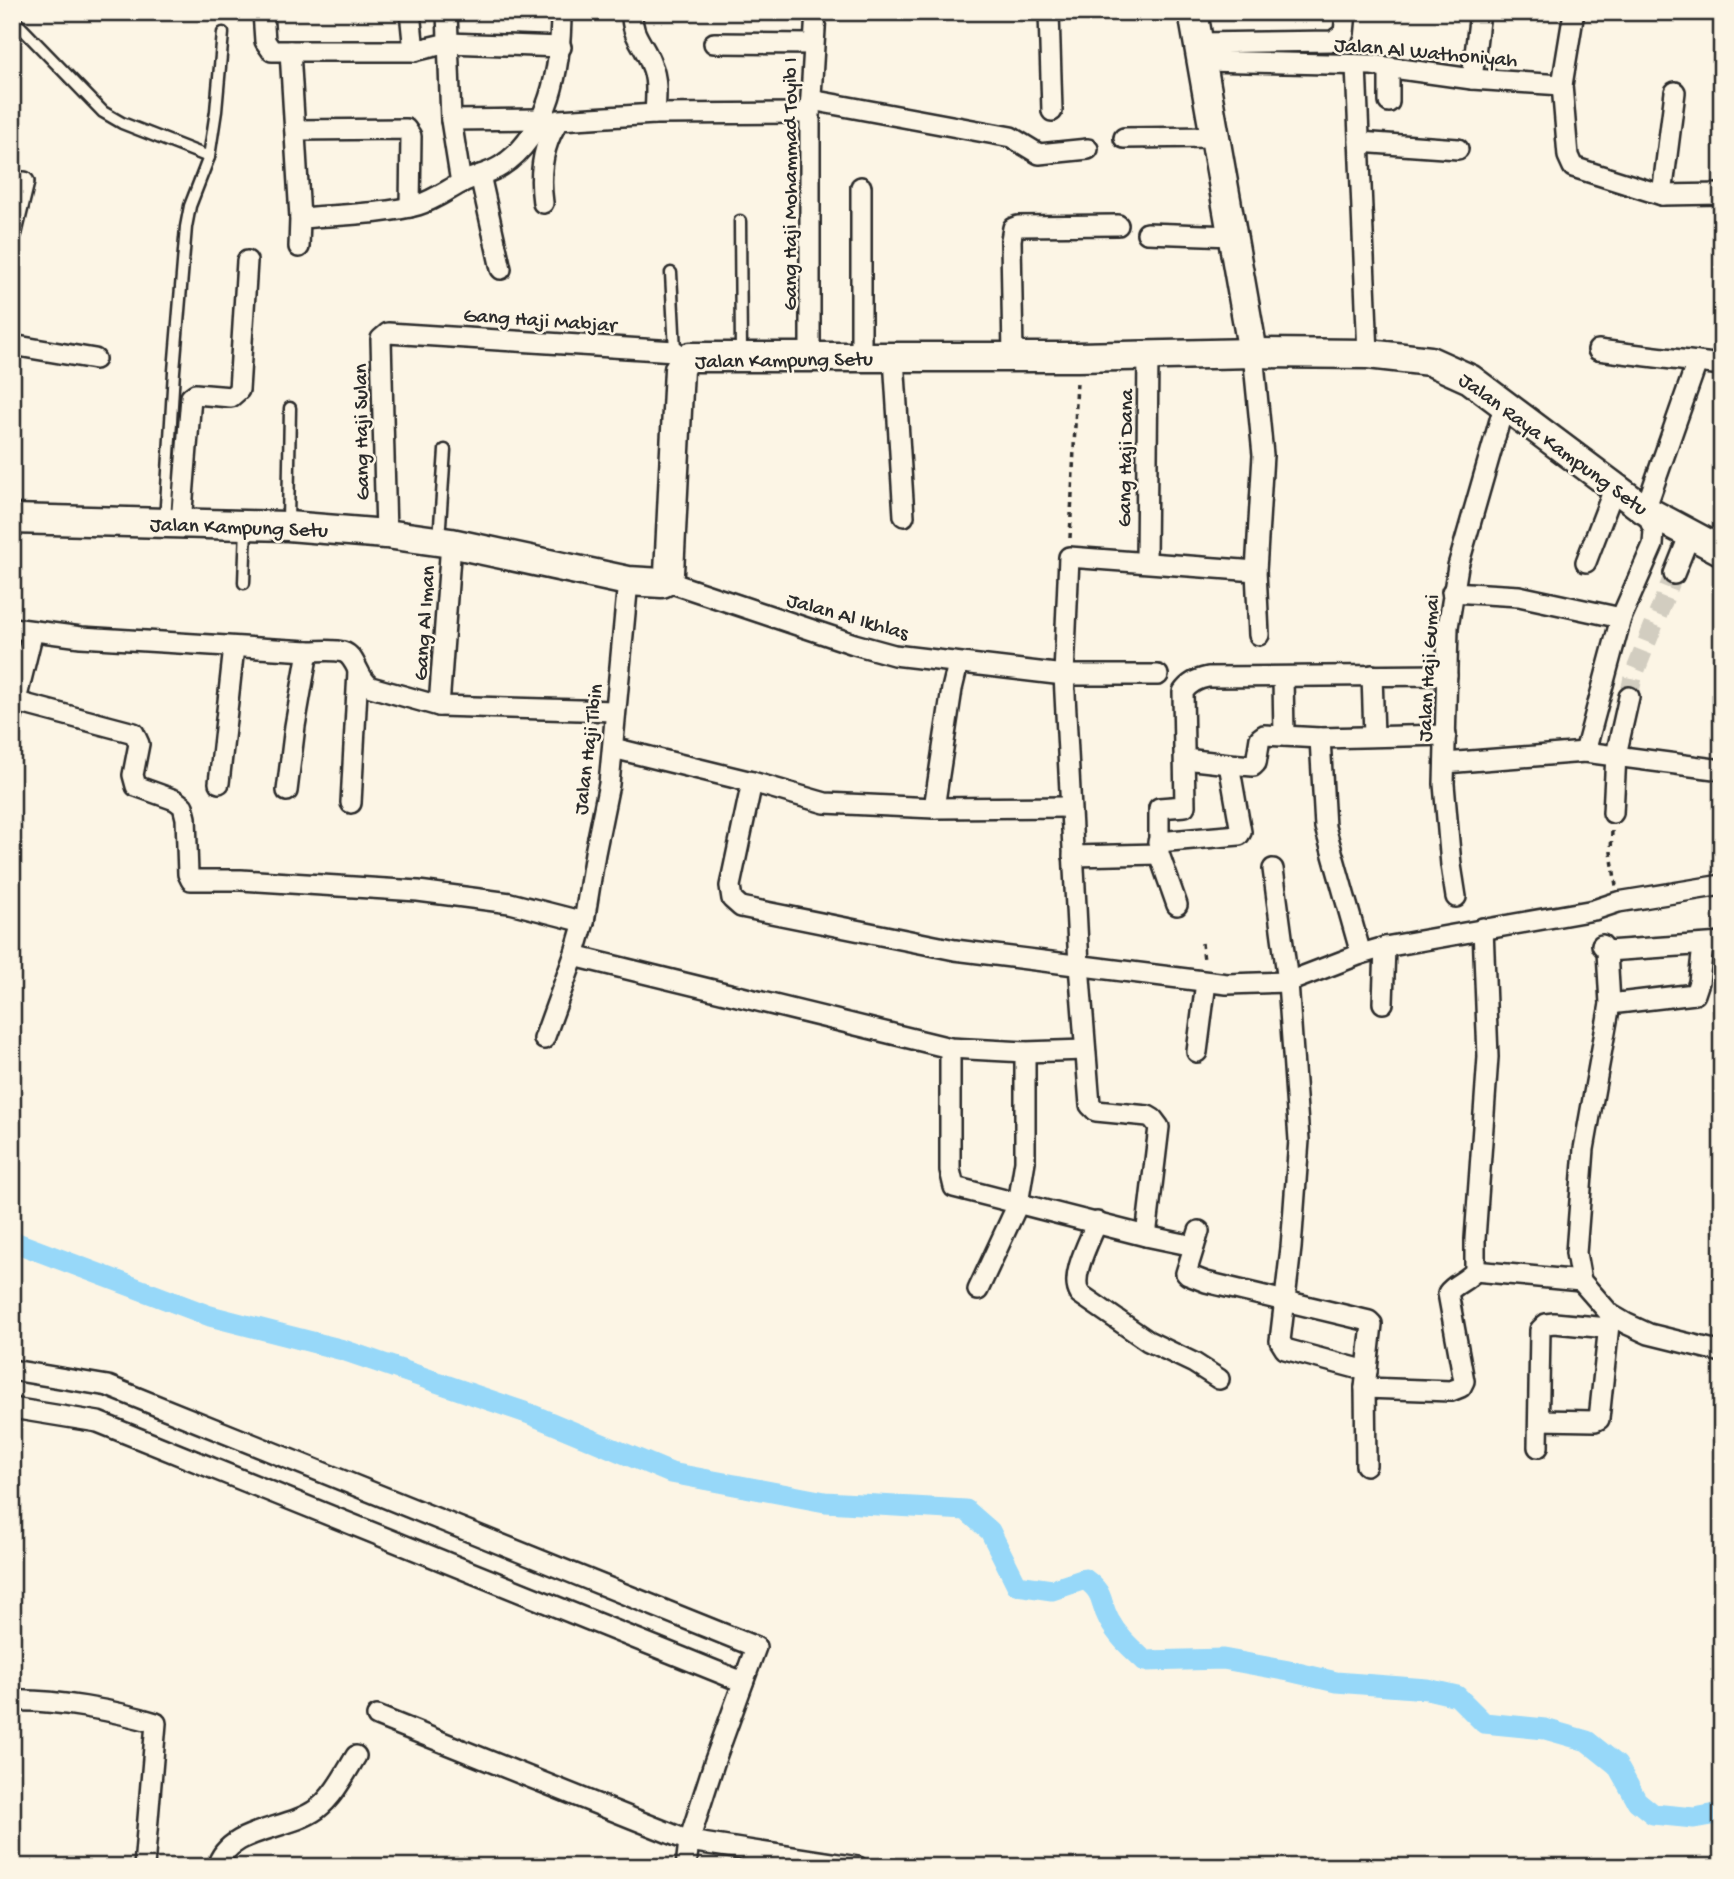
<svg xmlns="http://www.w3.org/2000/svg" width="1734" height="1879" font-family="'Gochi Hand',sans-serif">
<rect width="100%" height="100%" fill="#fcf5e5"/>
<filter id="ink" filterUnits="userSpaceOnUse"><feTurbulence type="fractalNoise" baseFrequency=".0143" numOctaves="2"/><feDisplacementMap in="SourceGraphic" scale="14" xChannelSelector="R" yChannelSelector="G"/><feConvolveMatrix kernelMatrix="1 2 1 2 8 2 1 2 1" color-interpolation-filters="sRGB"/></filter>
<g filter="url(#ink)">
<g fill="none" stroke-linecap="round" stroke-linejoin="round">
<path stroke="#97d8f9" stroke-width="21" d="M12,1241l198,75 133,34 187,64 141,59 154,29 141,8 24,21 27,54 35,5 33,-11c21,16 13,20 24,41 9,17 22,28 36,41l78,-2 66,12 47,11 91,7 30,7 27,27 61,6 42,12 30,24 20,36 16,13 41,4 28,-5"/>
<path stroke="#d2cdc0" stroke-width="19" stroke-dasharray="19 10" stroke-linecap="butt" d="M1629,697l4,-20 41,-103"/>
<defs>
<g id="lane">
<path d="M12,18l91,94 19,11 87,34 -19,49 -4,21 -12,144 -9,151"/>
<path d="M209,157l7,-46 7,-78"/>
<path d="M740,221l1,132"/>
<path d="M671,273l4,78"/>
<path d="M288,522l2,-114"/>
<path d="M439,540l6,-90"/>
<path d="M244,583l2,-57"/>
</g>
<g id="street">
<path d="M263,12l2,29 7,10h142l34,-8 113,4"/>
<path d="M410,12l4,39"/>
<path d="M447,12l4,108 10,63"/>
<path d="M632,12c-1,25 12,31 19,52 7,15 5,33 4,50"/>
<path d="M1049,12l3,99"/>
<path d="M1574,12l-12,73 6,71 5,11 89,28 60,-1"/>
<path d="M714,43l99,1"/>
<path d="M1199,43l134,-2 11,-8 2,-21"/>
<path d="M290,51l10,167 -1,29"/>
<path d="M1203,61l169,4 100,14 90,6"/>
<path d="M1356,65l12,289"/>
<path d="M1472,79l8,-67"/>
<path d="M811,100l200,37 28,17 49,-5"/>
<path d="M1389,102v-34"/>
<path d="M451,120l88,-1"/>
<path d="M295,130l111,-1 5,7 -1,71"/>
<path d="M1124,138l92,-1"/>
<path d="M1359,142l99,7"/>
<path d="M480,175l21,94"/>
<path d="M1662,195l13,-103"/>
<path d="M543,203c-4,-29 -1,-58 16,-83l96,-6 155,-1"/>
<path d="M300,218c34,-3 87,-4 118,-13 16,-5 28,-14 43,-22 12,-7 28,-9 40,-17 49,-32 60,-100 60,-154"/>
<path d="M12,232l12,-50"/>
<path d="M1147,233l86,3"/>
<path d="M12,345l83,14"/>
<path d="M1598,350l124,15"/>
<path d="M1253,353l10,102 -7,116 3,64"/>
<path d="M1013,356l-2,-116 2,-12 5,-2 100,-1"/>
<path d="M810,357v-244l6,-101"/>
<path d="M861,357v-170"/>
<path d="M894,358l10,158"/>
<path d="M181,523l10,-126 4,-3 36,3 8,-7 8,-129"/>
<path d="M386,534l-5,-195 7,-6 287,18 9,9"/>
<path d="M1146,561l2,-206"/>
<path d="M1586,562l28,-73"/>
<path d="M1674,574l16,-40"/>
<path d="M628,581l-19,203 -14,69 -11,69 -10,34 376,92 75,4 60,-2"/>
<path d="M666,581l188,63 40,11 170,20h94"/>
<path d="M1452,592l67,4 102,22"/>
<path d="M12,628l69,9 227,14c11,0 25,-2 35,1 14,4 14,27 28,35l68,19 176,5"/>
<path d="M1372,675l2,61"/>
<path d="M1283,678l1,58"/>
<path d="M17,702l117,31 5,11 -6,31 3,11 39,14 8,6 3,12 2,56 3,6h50l177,11 92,12 74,19"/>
<path d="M439,706l12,-163"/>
<path d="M12,717l21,-86"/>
<path d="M1320,738l5,89 36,127"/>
<path d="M613,748l139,34 -22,104 2,13 9,8 214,43 272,34 61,-2 73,-28 24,-7 209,-37 24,-8 104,-17"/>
<path d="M1585,752l36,-134 32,-73 1,-15 -9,-20 52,-148"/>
<path d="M1445,763l140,-11 137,18"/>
<path d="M1229,764l24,2 3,-3 4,-25 4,-3 56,3 126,-3"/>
<path d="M752,782l73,21 109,5 136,-1"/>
<path d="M219,783l15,-136"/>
<path d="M287,791l8,-65 13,-75"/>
<path d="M351,803l7,-132"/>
<path d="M934,808l18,-119 6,-25"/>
<path d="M1613,813l3,-58 13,-58"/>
<path d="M1158,842l81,-7 2,-3 -12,-68 -44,-5"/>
<path d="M1073,856l86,-2"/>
<path d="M1273,869l15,113 11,158 -8,108 -11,93 5,8 82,22"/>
<path d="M1456,897l-5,-32 -7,-81 4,-157 10,-61 46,-160"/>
<path d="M1177,905l-18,-51v-46l26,-2 -2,-114c6,-9 14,-13 25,-15l239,-2"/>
<path d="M1602,945l5,6 3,53 -26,145 -8,104 5,28 29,33 17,10 22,10 73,18"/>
<path d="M1607,951l115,-8"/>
<path d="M1383,1003l2,-56"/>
<path d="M1610,1004l85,-10 4,-12 4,-37"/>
<path d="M544,1039l30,-83"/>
<path d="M950,1048v122l4,17 192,49 48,10"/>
<path d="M1197,1052l9,-70"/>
<path d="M1097,1222c-7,18 -28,55 -17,72l68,47 46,22 25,16"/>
<path d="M1199,1231l-13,42 2,2 18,7 163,39 3,3 -7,64 1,77"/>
<path d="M1146,1236l13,-109 -6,-8 -5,-3 -52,-5 -6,-6 -11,-140 -15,-290 5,-118 187,14"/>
<path d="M1475,1271l106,10"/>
<path d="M978,1290l40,-86 7,-43v-109"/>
<path d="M12,1370l96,16 648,261 -41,113 -26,81 -3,26"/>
<path d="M1365,1388l86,3 10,-4 3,-6 -16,-88c6,-9 19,-12 27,-22v-32l13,-182 -5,-129"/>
<path d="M12,1408l86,14 645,260"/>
<path d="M1539,1420l56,1 4,-2 11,-104"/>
<path d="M1538,1447l2,-117 6,-6 8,-1 54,5"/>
<path d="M12,1701c40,-2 105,10 144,22l-12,144"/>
<path d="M377,1716l312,125 169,26"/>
<path d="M217,1867c11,-40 70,-36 100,-58 16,-12 28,-35 39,-53"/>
</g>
<g id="secondary">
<path d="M1193,12l60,341"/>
<path d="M12,519l276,7 98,8 65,9 177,38 34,2 4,-2 3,-8 10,-204 5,-9 6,-3h388l175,-4 115,1 62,7 40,18 175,131 77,41"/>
</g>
</defs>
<use href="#lane" stroke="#2b2b2b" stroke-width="15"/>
<use href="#street" stroke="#2b2b2b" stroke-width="24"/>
<use href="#secondary" stroke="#2b2b2b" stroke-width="33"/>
<g stroke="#2b2b2b" stroke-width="3.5" stroke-dasharray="5 5" stroke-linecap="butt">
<path d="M1070,538l7,-157"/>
<path d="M1612,831l-1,21 5,34"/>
<path d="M1202,943l2,18"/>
</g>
<use href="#lane" stroke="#fcf5e5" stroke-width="10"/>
<use href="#street" stroke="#fcf5e5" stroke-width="19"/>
<use href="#secondary" stroke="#fcf5e5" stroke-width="28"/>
</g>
</g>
<g text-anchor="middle" stroke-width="5" stroke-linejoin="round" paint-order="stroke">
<g font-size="21" fill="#2b2b2b" stroke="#fcf5e5">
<text transform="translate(1426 51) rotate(5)" y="7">Jalan Al Wathoniyah</text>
<text transform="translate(789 184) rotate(-90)" y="7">Gang Haji Mohammad Toyib I</text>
<text transform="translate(540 319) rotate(4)" y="7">Gang Haji Mabjar</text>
<text transform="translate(784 359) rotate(-1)" y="7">Jalan Kampung Setu</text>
<text transform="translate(360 432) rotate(-91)" y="7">Gang Haji Sulan</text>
<text transform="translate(1554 443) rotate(36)" y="7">Jalan Raya Kampung Setu</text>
<text transform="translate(1124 458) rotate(-89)" y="7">Gang Haji Dana</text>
<text transform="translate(239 526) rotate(2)" y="7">Jalan Kampung Setu</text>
<text transform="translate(848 615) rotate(16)" y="7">Jalan Al Ikhlas</text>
<text transform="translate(423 623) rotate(-86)" y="7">Gang Al Iman</text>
<text transform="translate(1427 668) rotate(-87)" y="7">Jalan Haji Gumai</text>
<text transform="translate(587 749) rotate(-83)" y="7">Jalan Haji Tibin</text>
</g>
</g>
<rect width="1734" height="1879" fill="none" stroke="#fcf5e5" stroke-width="42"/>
<rect x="21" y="21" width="1692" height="1837" fill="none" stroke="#2b2b2b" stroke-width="2.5" filter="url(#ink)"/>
</svg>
